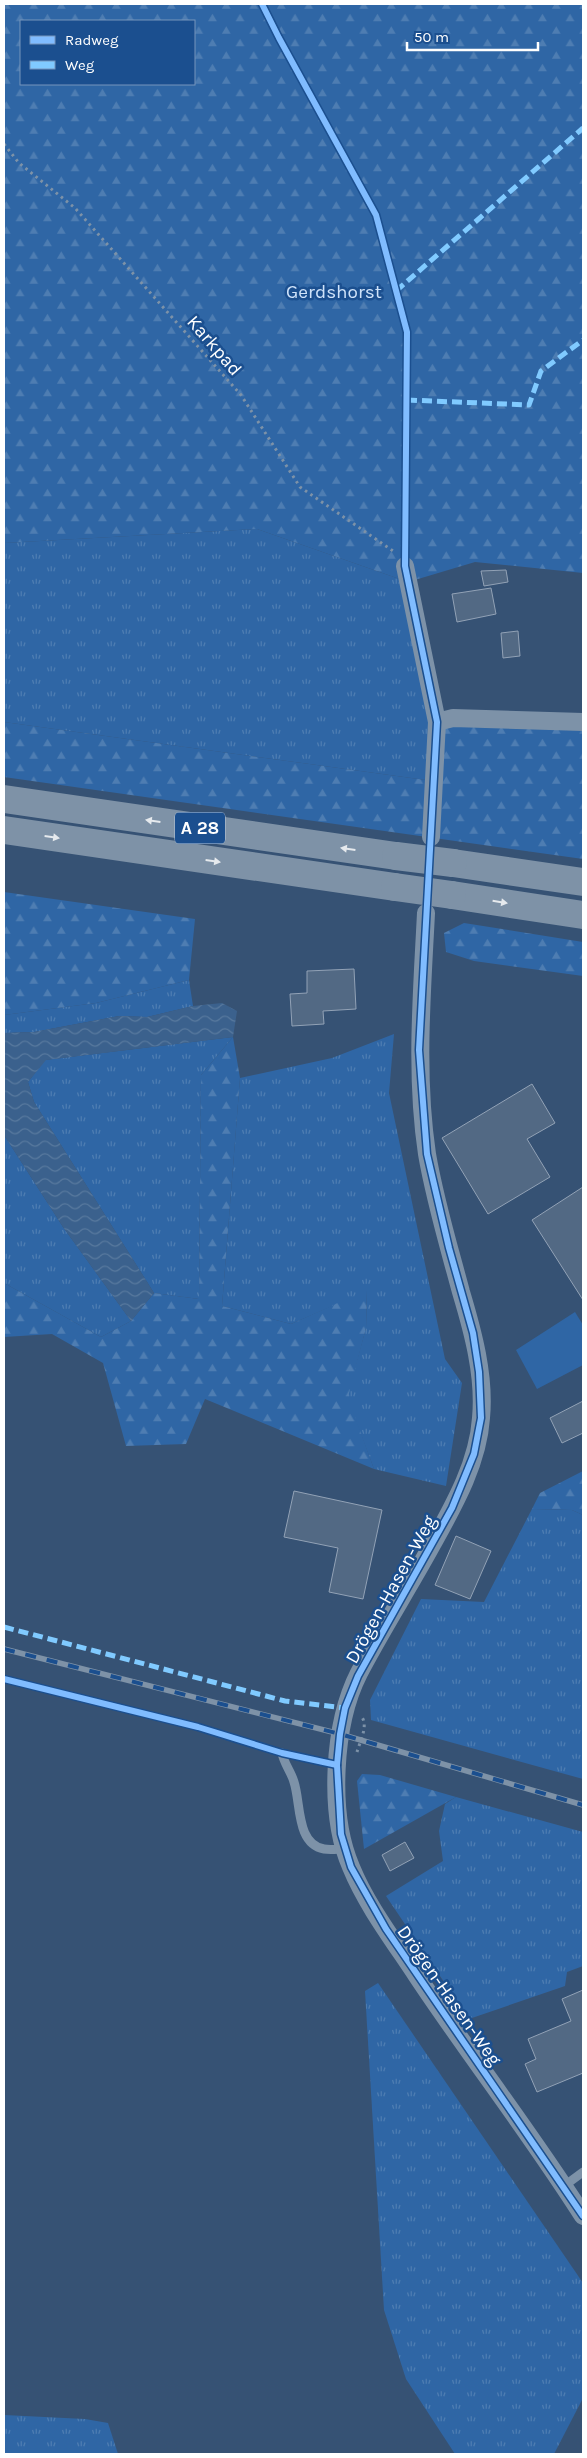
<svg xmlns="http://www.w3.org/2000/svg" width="587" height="2458" font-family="Karla,sans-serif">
<defs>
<pattern id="grass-tufts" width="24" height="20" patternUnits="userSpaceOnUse" patternTransform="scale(1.25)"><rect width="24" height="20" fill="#2f66a5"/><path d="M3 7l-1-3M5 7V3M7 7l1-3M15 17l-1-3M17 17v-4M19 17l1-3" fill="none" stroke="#4e7db2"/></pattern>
<pattern id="forest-firs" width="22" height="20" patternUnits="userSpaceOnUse" patternTransform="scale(1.25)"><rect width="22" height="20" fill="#2f66a5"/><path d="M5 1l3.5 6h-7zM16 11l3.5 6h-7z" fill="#4e7db2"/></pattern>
<pattern id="water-waves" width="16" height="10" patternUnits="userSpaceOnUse" patternTransform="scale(1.25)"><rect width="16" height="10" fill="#3b618d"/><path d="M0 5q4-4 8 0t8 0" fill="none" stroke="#58799e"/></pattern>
</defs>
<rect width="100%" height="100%" fill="#365274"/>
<g fill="url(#grass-tufts)">
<path d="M257,529l151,53 29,140 -4,59 -429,-59v-179z"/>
<path d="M189,980l4,26 -46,11 -28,-1 -85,16 -30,1v-18l92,-12z"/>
<path d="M394,1034l-5,59 56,266 17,24 -16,103 -72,-17 -27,-72 19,-69 1,-37 -76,33 -69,-18 18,-228 92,-20z"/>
<path d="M233,1037l-32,38 -2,224 -45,-6 -120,-191 -6,-20 17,-22z"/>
<path d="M4,1135l59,92 68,94 -30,16 -97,-54z"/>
<path d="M532,1509l40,1 11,5v264l-212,-59 -1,-20 51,-101 63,3z"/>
<path d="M456,1797l127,35v134l-16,6 -2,14 -96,33 -83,-123 57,-35 -4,-30 6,-27z"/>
<path d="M378,1983l205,300v115l-29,56h-99l-49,-75 -22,-69 -19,-319z"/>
<path d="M4,2415l81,4 23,4 10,31h-114z"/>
</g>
<g fill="url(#forest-firs)" fill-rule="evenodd">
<path d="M4,4h579v569l-108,-11 -67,20 -151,-53 -253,14zM21,21h173v63h-173z"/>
<path d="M4,722l429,59 4,-59h146v137l-579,-82z"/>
<path d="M4,892l191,27 -6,61 -93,23 -92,12z"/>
<path d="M464,923l119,19v34l-109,-15 -28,-9 -2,-19z"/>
<path d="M233,1037l7,41 -18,228 69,18 76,-34 -1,38 -18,69 26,72 -169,-70 -19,45 -60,2 -23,-83 -51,-29 -48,3v-54l97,54 30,-16 23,-28 45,6 2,-224z"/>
<path d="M583,1471v44l-11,-5 -40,-1 8,-16z"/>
<path d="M362,1774l18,1 76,22 -92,52 -7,-68z"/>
</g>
<path fill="#2f66a5" d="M575,1312l8,13v40l-46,24 -21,-39z"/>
<path fill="url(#water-waves)" d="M222,1003l15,8 -4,26 -187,23 -18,22 6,20 120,191 -23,28 -68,-94 -59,-92v-102l30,-1 85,-16 28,1 46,-11z"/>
<g fill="#526984" stroke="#92a2b6">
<path d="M506,570l2,12 -24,4 -3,-15z"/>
<path d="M491,588l5,26 -39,8 -5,-28z"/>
<path d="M518,631l2,25 -17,2 -2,-25z"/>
<path d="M354,969l2,40 -33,2 1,13 -32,2 -2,-32 17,-1v-22z"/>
<path d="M532,1084l23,39 -28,16 23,38 -62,37 -46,-76z"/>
<path d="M583,1187v113l-51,-80z"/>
<path d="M583,1401v32l-21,10 -12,-25z"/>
<path d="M294,1491l88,19 -19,89 -34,-7 9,-44 -54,-11z"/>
<path d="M456,1536l35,15 -21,48 -35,-14z"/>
<path d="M405,1842l9,16 -24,13 -8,-16z"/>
<path d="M583,1990v83l-46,19 -12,-28 11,-5 -8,-20 43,-18 -9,-22z"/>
</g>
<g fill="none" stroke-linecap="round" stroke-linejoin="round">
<g stroke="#7d92a8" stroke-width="3" stroke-dasharray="2.5 4" stroke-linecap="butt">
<path d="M4,144l15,19 56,45 166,187 59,92 96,66"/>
<path d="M357,1752c3,-11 12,-27 4,-36"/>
</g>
<g stroke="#7d92a8" stroke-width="9">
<path d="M282,1753c2,11 9,18 12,29 7,21 2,62 30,67 6,1 14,0 20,0"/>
<path d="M564,2186l19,-14"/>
</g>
<g stroke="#7d92a8" stroke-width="18">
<path d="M405,566l32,156 -6,115"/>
<path d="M437,722l16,-4 130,4"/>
<path d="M426,913c-4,80 -11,161 1,241 8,47 22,93 34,138 12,40 24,84 20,126 -3,45 -27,87 -48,125 -24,44 -51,86 -74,130 -26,51 -31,141 -8,194 16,39 43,74 66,109 54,81 114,158 166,240"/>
</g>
<g stroke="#7e92a7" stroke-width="28">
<path d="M4,799l392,57"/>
<path d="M4,830l391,57"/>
<path d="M453,863l130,19"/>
<path d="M452,895l131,20"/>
</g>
<defs>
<path id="rail" d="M4,1649l336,85 243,71"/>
</defs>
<use href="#rail" stroke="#7e92a7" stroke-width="5.5"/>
<use href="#rail" stroke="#1b4f8f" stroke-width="4" stroke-dasharray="11" stroke-linecap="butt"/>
<g stroke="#7e92a7" stroke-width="28">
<path d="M396,856l57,7"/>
<path d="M395,887l57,8"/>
</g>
<g stroke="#80caff" stroke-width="5" stroke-dasharray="10 5" stroke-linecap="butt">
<path d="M396,291l187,-163"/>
<path d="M407,400l122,5 12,-34 42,-31"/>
<path d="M4,1627l281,74 60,7"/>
</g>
<defs>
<g id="cycleway">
<path d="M262,4l17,34 97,177 31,117 -2,234 32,156 -18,328 8,104 22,94 24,85 6,39 2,46 -7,36 -22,54 -94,168 -13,32 -5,26 -3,31 4,69 10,33 35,62 197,287"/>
<path d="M4,1679l194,48 84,26 55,12"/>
</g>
</defs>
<use href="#cycleway" stroke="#1b4f8f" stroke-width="9"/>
<use href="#cycleway" stroke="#80bcff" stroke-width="6"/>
</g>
<defs><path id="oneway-solid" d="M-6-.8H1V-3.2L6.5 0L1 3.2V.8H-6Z" transform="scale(1.25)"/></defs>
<g fill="#e5e9ed">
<use href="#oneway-solid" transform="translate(153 821) rotate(-172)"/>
<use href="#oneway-solid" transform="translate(52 837) rotate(8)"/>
<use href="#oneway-solid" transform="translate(348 849) rotate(-172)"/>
<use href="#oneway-solid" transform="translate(213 861) rotate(8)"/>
<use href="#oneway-solid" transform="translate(500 902) rotate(9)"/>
</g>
<g text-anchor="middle" stroke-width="5" stroke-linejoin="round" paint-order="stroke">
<rect fill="#1b4f8f" stroke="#bbcadd" stroke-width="1" x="175" y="812.5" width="50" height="31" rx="4"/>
<g font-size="18" font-weight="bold" fill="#fff">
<text x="200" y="834">A 28</text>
</g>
<g font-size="19" fill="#cfe3fa" stroke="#1b4f8f">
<text x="334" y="298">Gerdshorst</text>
</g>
<g font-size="19" fill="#fff" stroke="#1b4f8f">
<text transform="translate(215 345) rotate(49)" y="7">Karkpad</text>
<text transform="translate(390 1589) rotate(-61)" y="7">Drögen-Hasen-Weg</text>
<text transform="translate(450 1995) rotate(55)" y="7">Drögen-Hasen-Weg</text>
</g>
</g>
<rect width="587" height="2458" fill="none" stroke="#ffffff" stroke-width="10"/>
<rect x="20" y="20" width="175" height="65" fill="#1b4f8f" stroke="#7695bc"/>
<rect x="30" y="36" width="25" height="8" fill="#80bcff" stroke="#7695bc"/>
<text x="65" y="45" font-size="15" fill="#ffffff">Radweg</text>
<rect x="30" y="61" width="25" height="8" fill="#80caff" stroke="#7695bc"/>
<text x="65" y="70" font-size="15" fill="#ffffff">Weg</text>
<path d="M407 42v8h131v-8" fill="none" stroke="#ffffff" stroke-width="2.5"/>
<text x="414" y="42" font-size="15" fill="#ffffff" stroke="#1b4f8f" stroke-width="4" paint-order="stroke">50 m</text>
</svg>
